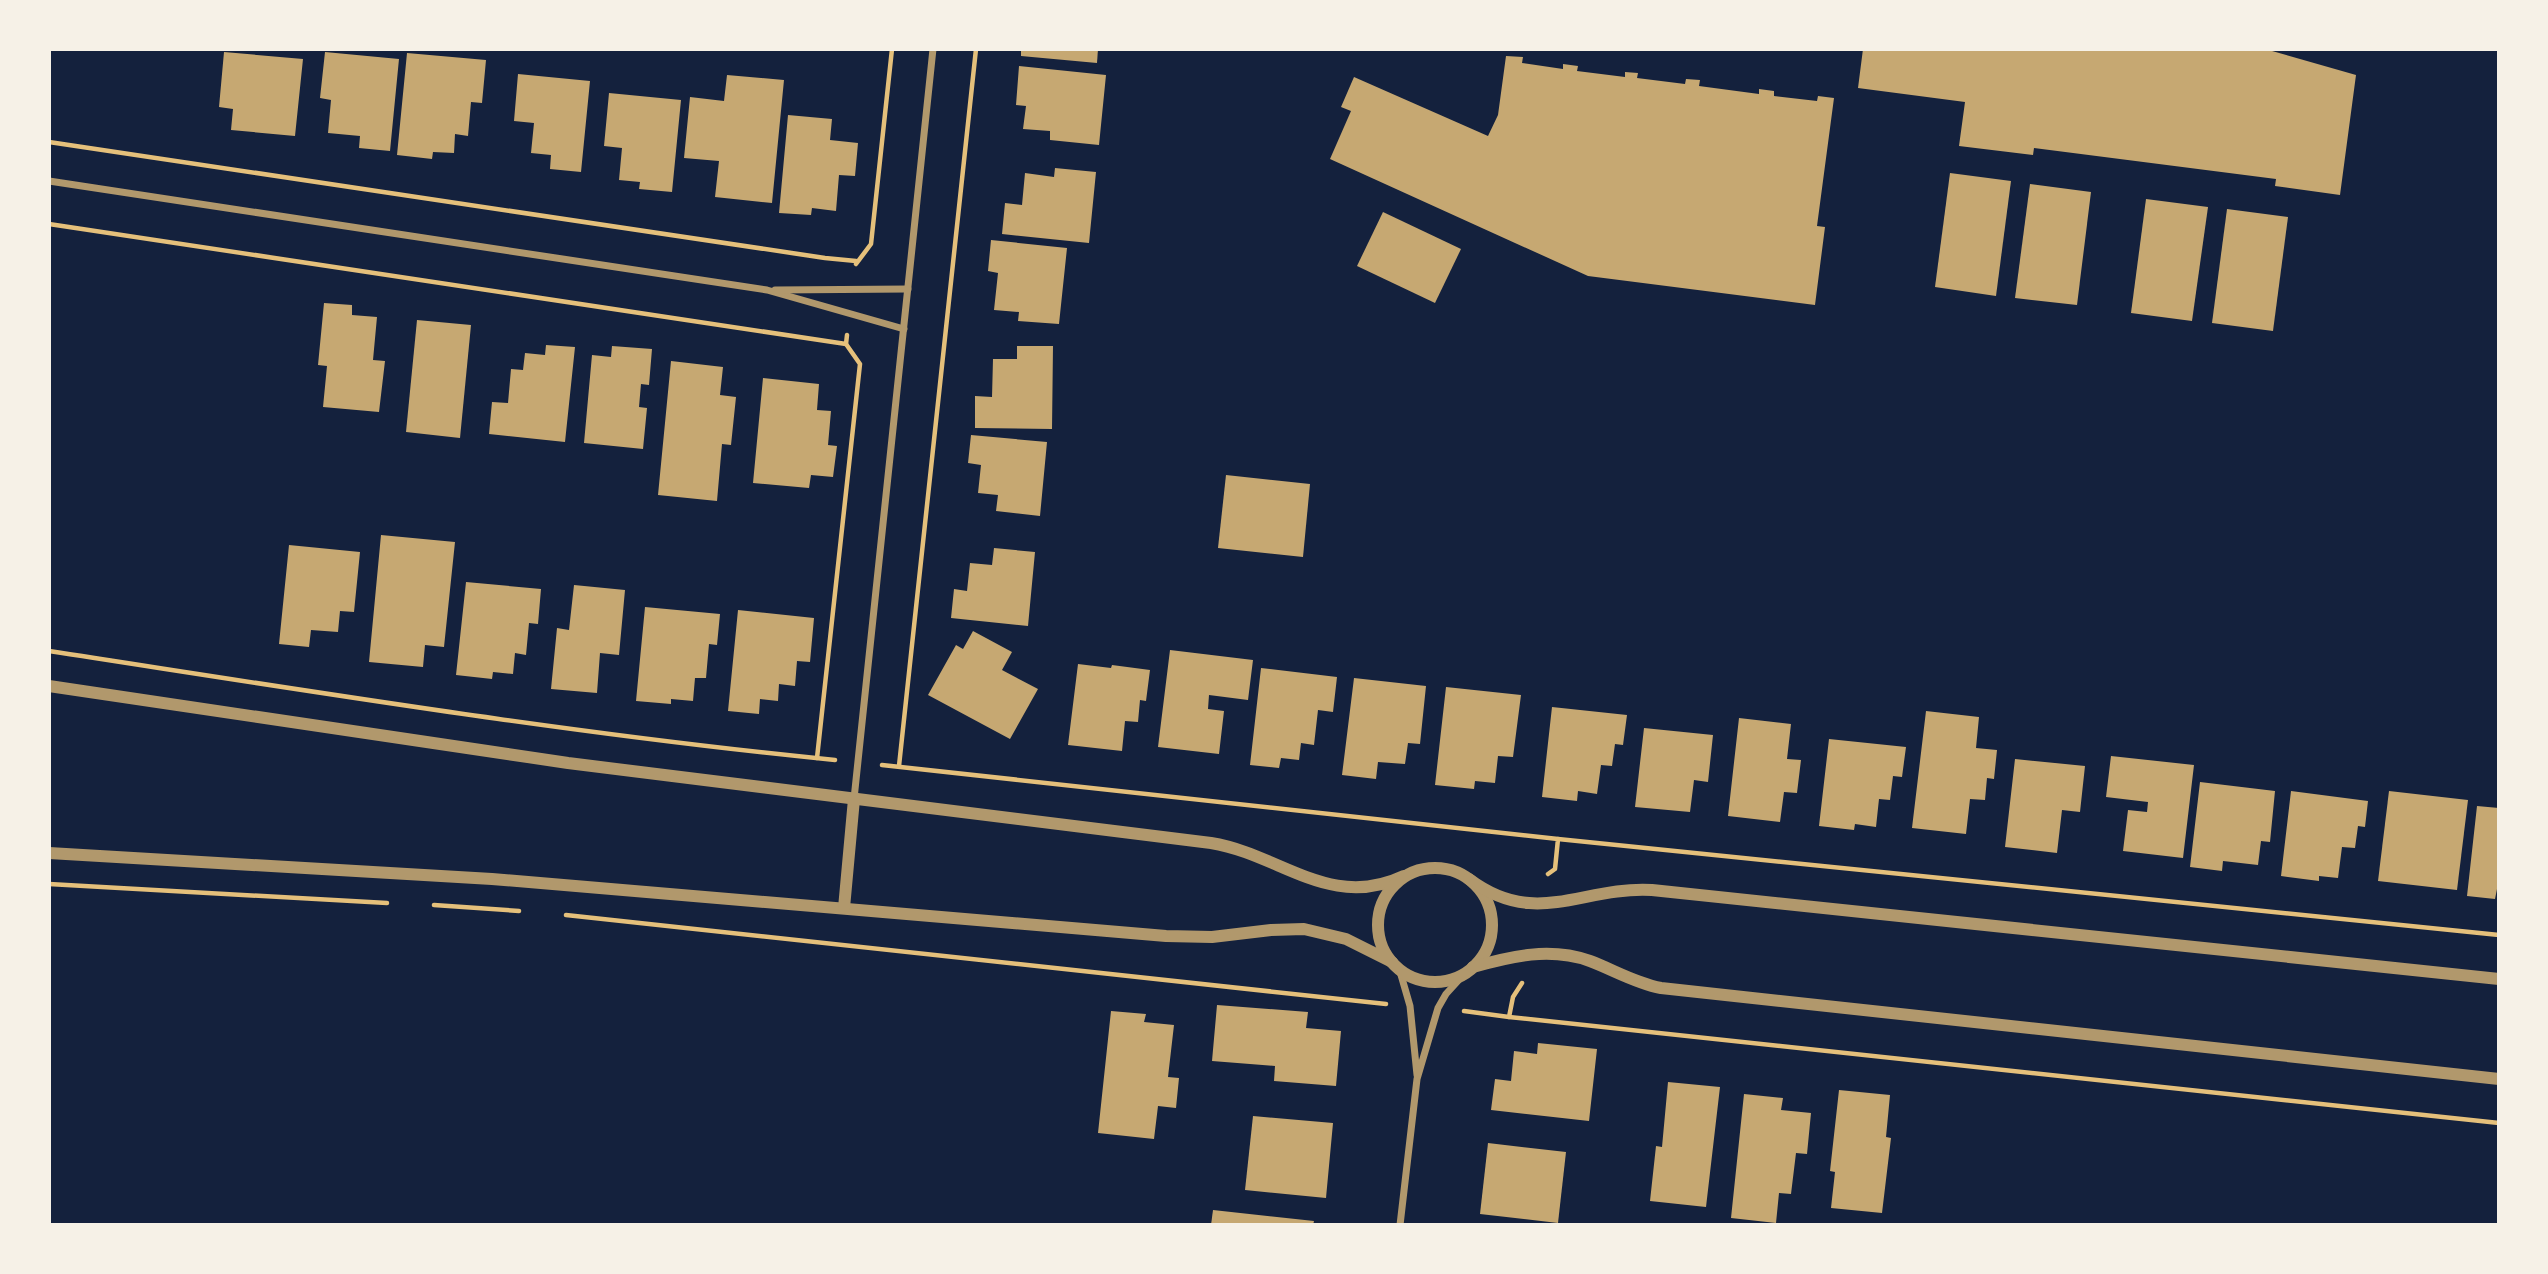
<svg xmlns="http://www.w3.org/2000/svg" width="2548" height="1274" font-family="'Fira Sans Condensed',sans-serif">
<rect width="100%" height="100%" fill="#14213d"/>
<g fill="#c6a872">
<path d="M1021,49h77l-1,14 -76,-7z"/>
<path d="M1863,49h402l91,26 -16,120 -65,-9 1,-7 -242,-31 -1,7 -74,-9 6,-44 -107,-14z"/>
<path d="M224,52l79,7 -8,77 -64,-6 2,-21 -14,-2z"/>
<path d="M325,52l74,7 -9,92 -31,-3 1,-12 -32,-3 3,-33 -11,-2z"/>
<path d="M407,53l79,7 -4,43 -11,-1 -3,34 -13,-2 -1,19 -21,-1 -1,7 -35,-4z"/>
<path d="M1506,56l17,1 -1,6 41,6v-5l15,2 -1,5 48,6v-5l13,1 -1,5 48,6 1,-5 14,1 -1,6 60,8v-5l15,2v5l43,5 1,-5 16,2 -17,128 8,1 -10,78 -227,-29 -258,-117 21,-48 -10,-4 13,-30 134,59 10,-21z"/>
<path d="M1019,66l87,9 -7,70 -49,-5v-9l-27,-2 3,-23 -10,-1z"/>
<path d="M518,74l72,7 -9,91 -31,-3 1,-14 -20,-2 3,-30 -20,-2z"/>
<path d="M727,75l57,5 -12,123 -57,-6 4,-36 -35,-3 6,-61 34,4z"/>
<path d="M609,93l72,7 -9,92 -33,-3 1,-7 -21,-2 3,-32 -18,-2z"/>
<path d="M788,115l44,4 -2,21 28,3 -3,33 -16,-1 -3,36 -24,-3 -1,7 -32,-2z"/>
<path d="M1055,168l41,4 -7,71 -87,-9 3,-31 17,2 3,-32 29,4z"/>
<path d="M1950,173l61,8 -15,115 -61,-9z"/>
<path d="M2030,184l61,8 -14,113 -62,-7z"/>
<path d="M2146,199l62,8 -16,114 -61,-8z"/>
<path d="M2227,209l61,8 -15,114 -61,-8z"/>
<path d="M1383,212l78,37 -26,54 -78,-37z"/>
<path d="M991,240l76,8 -8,76 -41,-3 1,-9 -25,-2 4,-37 -10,-2z"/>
<path d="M324,303l28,2v10l25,2 -4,43 12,1 -6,51 -56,-5 4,-41 -9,-1z"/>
<path d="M417,320l54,5 -11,113 -54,-6z"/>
<path d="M546,345l29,2 -10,95 -76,-8 3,-32 16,1 3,-34 12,1 2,-17 20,2z"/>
<path d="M612,346l40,3 -3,36 -8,-1 -2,23 8,1 -4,41 -59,-6 8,-88 19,2z"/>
<path d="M1017,346h36l-1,83 -77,-1v-32l17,1 1,-38h24z"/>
<path d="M671,361l52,6 -3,28 16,2 -5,48 -9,-1 -5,57 -59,-6z"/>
<path d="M763,378l56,6 -2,26 14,1 -3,34 9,1 -4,31 -22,-2 -2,13 -56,-5z"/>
<path d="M971,435l76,7 -7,74 -44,-5 2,-16 -20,-2 3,-28 -13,-2z"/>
<path d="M1226,475l84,9 -7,73 -85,-9z"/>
<path d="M381,535l74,7 -11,105 -19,-2 -2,22 -54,-5z"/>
<path d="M289,545l71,7 -6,60 -14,-1 -2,21 -27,-2 -2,17 -30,-3z"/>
<path d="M994,548l41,4 -7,74 -77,-8 3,-29 13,2 3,-28 22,2z"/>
<path d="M466,582l75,7 -3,35 -9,-1 -3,32 -11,-2 -2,21 -20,-2 -1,7 -36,-4z"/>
<path d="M574,585l51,5 -6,65 -19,-2 -3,40 -46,-4 6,-61 12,2z"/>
<path d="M645,607l75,7 -3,31 -8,-1 -3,34h-11l-2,23 -22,-2v5l-35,-3z"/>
<path d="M738,610l76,8 -4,44 -13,-1 -2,25 -16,-2 -1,17 -18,-2 -1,15 -31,-3z"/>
<path d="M973,631l39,21 -10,18 36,19 -28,50 -82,-44 28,-50 7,4z"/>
<path d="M1170,650l83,10 -5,40 -39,-5 -1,14 16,2 -5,43 -61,-7z"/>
<path d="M1078,664l33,4 1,-3 38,5 -4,31 -6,-1 -2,22 -13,-1 -3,30 -54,-6z"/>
<path d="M1261,668l76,9 -4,35 -15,-2 -4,35 -13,-2 -2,17 -18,-2 -2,10 -29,-3z"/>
<path d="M1354,678l72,8 -6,58 -12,-1 -3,21 -27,-2 -2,17 -34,-4z"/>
<path d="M1446,687l75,8 -8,62 -15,-1 -3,27 -20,-2 -1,8 -39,-4z"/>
<path d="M1552,707l75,8 -4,30 -8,-1 -3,22 -11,-1 -4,29 -19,-3 -1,10 -35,-4z"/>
<path d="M1926,711l53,6 -3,31 21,2 -3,29 -7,-1 -2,22 -15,-1 -4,35 -54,-6z"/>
<path d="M1739,718l52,6 -4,35 14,1 -4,33 -13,-1 -4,30 -52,-6z"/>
<path d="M1644,728l69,7 -5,47 -14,-2 -4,32 -55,-5z"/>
<path d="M1829,739l77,8 -4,30 -9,-1 -3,24 -11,-1 -3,28 -21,-3 -1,6 -35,-4z"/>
<path d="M2111,756l83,9 -11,93 -60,-7 5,-41 19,2 1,-10 -42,-5z"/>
<path d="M2015,759l70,7 -5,46 -18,-2 -5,43 -52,-6z"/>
<path d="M2200,782l75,9 -5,51 -9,-1 -3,24 -35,-4 -1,10 -32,-4z"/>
<path d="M2291,791l77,10 -3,26 -7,-1 -3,22 -13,-1 -4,31 -19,-2v5l-38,-5z"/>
<path d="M2389,791l79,9 -11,90 -79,-9z"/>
<path d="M2477,806l22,2v81h-2l-2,10 -28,-3z"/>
<path d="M1217,1005l91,7 -2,16 35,3 -5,55 -62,-5 1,-15 -63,-5z"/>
<path d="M1111,1011l35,3 -2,8 30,3 -6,52 11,1 -3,30 -18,-2 -4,33 -56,-6z"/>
<path d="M1538,1043l59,6 -8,72 -98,-11 4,-31 16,2 3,-30 23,3z"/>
<path d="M1668,1082l52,5 -14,120 -56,-6 6,-55 6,1z"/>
<path d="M1839,1090l51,5 -4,42 5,1 -9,75 -51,-5 4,-36 -5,-1z"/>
<path d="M1744,1094l39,4 -2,12 30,3 -4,41 -11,-1 -5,41 -12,-1 -3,30 -45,-5z"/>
<path d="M1253,1116l80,7 -7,75 -81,-8z"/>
<path d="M1488,1143l78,9 -8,71 -78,-9z"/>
<path d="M1213,1210l101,11 -1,4h-102z"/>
</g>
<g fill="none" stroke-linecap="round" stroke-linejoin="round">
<g stroke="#e5c07b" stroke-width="4.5">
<path d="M49,142l776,116 31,3"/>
<path d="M49,224l797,120"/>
<path d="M856,264l15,-20 21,-195"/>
<path d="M49,651c261,40 523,83 786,109"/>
<path d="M817,758l43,-394 -14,-20 1,-9"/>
<path d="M882,765l676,74 -3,30 -7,5"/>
<path d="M899,766l77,-717"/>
<path d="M1558,839l941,96"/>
<path d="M49,884l338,19"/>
<path d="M434,905l85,6"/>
<path d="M566,915l820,89"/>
<path d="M1464,1011l45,6 4,-20 9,-14"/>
<path d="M1509,1017l990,106"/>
</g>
<g stroke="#b1986c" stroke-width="7">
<path d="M49,181l718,109 137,39"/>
<path d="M775,290l133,-1"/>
<path d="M854,799l79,-750"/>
<path d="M1399,968l11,38 7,69"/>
<path d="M1400,1225l17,-146 21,-71 8,-14 20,-22"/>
</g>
<g stroke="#b1986c" stroke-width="12">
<path d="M49,686l519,77 643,80c69,11 119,68 193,33"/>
<path d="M49,853l443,26 674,57 46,1 59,-7 33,-1 42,10 46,23"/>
<circle cx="1435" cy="925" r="57"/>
<path d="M1469,879c67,50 112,7 183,11l847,89"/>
<path d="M844,908l10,-109"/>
<path d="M1473,967c39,-11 77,-20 117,-6 24,9 45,22 71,27l838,91"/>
</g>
</g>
<rect width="2548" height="1274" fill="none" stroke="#f6f1e7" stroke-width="102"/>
</svg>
